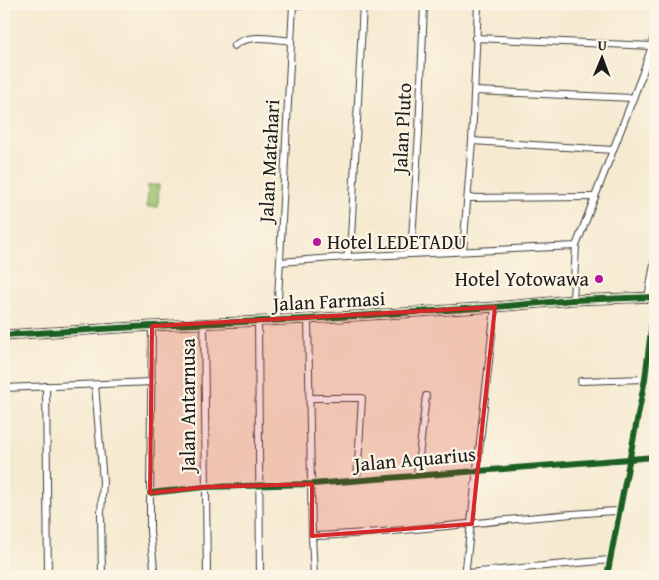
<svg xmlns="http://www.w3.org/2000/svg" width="659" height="580" font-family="'Gentium Book Plus',serif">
<rect width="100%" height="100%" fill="#fcf5e5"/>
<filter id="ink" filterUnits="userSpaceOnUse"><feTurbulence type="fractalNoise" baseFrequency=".02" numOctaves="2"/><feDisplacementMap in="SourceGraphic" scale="10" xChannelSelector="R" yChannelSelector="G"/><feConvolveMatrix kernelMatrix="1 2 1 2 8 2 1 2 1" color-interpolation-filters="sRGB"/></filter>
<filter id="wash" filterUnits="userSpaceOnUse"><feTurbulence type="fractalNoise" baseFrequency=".0096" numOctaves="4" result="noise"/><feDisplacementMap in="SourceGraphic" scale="20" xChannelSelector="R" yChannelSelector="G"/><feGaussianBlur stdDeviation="1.12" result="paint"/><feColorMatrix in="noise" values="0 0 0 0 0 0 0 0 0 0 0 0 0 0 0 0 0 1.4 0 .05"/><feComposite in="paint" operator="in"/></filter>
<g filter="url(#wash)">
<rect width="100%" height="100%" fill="#f6ead1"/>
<path fill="#9cc36e" stroke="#5c7045" d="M148,185h11l-1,22h-11z"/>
</g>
<g filter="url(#ink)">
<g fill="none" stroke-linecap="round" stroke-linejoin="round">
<defs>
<g id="street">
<path d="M293,5l94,-1"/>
<path d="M475,38l177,8"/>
<path d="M234,46c13,-13 40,-7 57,-5"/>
<path d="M475,91l158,7"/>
<path d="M472,141l141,9"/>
<path d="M468,198l127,-1"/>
<path d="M463,251l9,-110 6,-137"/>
<path d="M411,254l8,-121 5,-129"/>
<path d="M347,257l229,-11 66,-171 10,-29 3,-19"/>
<path d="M280,262l67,-5 4,-19 12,-234"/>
<path d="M648,298l7,-40"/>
<path d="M573,300l3,-54"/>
<path d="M277,319l16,-315"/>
<path d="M308,319l4,217"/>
<path d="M258,321l2,255"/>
<path d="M204,324l3,252"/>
<path d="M152,326l-2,167v39l5,44"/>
<path d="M581,381l64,-2"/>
<path d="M95,385l8,97 -2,31 1,63"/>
<path d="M46,386l2,190"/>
<path d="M4,388l148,-6"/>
<path d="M311,398h51l-5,82"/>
<path d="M417,474l9,-78"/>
<path d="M150,493l55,-6 107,-3 343,-27"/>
<path d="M314,576l-2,-40c102,-3 204,-20 306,-25"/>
<path d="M435,576l175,-16"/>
<path d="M465,576l30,-269"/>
<path d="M607,576l38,-197 10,-82"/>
</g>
<path id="secondary" d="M4,335l148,-9 156,-7 187,-12 78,-7 82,-3"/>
</defs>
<use href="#street" stroke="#3d3b37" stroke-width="8"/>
<use href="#secondary" stroke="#3d3b37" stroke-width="11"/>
<use href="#street" stroke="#fff" stroke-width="6"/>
<use href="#secondary" stroke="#fff" stroke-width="9"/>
<defs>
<g id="cycleway">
<path d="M4,335l148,-9 156,-7 187,-12 78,-7 82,-3 -10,82 -38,197"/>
<path d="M150,493l55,-6 107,-3 343,-27"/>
</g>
</defs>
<use href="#cycleway" stroke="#fcf5e5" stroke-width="9"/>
<use href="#cycleway" stroke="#1b5e20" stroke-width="6"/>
</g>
</g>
<path fill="#d62828" fill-opacity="0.2" stroke="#d62828" stroke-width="4" stroke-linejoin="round" d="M495,307l-23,217 -160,12v-52l-107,3 -55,6 2,-167z"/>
<g fill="#b5179e" stroke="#fcf5e5" stroke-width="2">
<circle cx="317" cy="242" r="5"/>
<circle cx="599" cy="279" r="5"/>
</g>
<g text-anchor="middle" stroke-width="4.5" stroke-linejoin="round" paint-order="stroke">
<g font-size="20" fill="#1c1c1c" stroke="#fcf5e5">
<text transform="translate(402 128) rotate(-87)" y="7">Jalan Pluto</text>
<text transform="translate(269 161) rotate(-87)" y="7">Jalan Matahari</text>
<text transform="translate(329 301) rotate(-3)" y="7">Jalan Farmasi</text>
<text transform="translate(188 405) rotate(-90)" y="7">Jalan Antarnusa</text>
<text transform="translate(415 459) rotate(-5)" y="7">Jalan Aquarius</text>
</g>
<g font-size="20" fill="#1c1c1c" stroke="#fcf5e5" text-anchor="start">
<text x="327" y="249">Hotel LEDETADU</text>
<text x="589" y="286" text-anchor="end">Hotel Yotowawa</text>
</g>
</g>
<rect width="659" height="580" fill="none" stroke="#fcf5e5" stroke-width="20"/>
<g transform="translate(602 58) rotate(1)" stroke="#fcf5e5" stroke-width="4" paint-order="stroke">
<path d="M0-4L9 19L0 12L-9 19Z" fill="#1c1c1c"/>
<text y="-8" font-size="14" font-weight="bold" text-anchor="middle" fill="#1c1c1c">U</text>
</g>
</svg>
